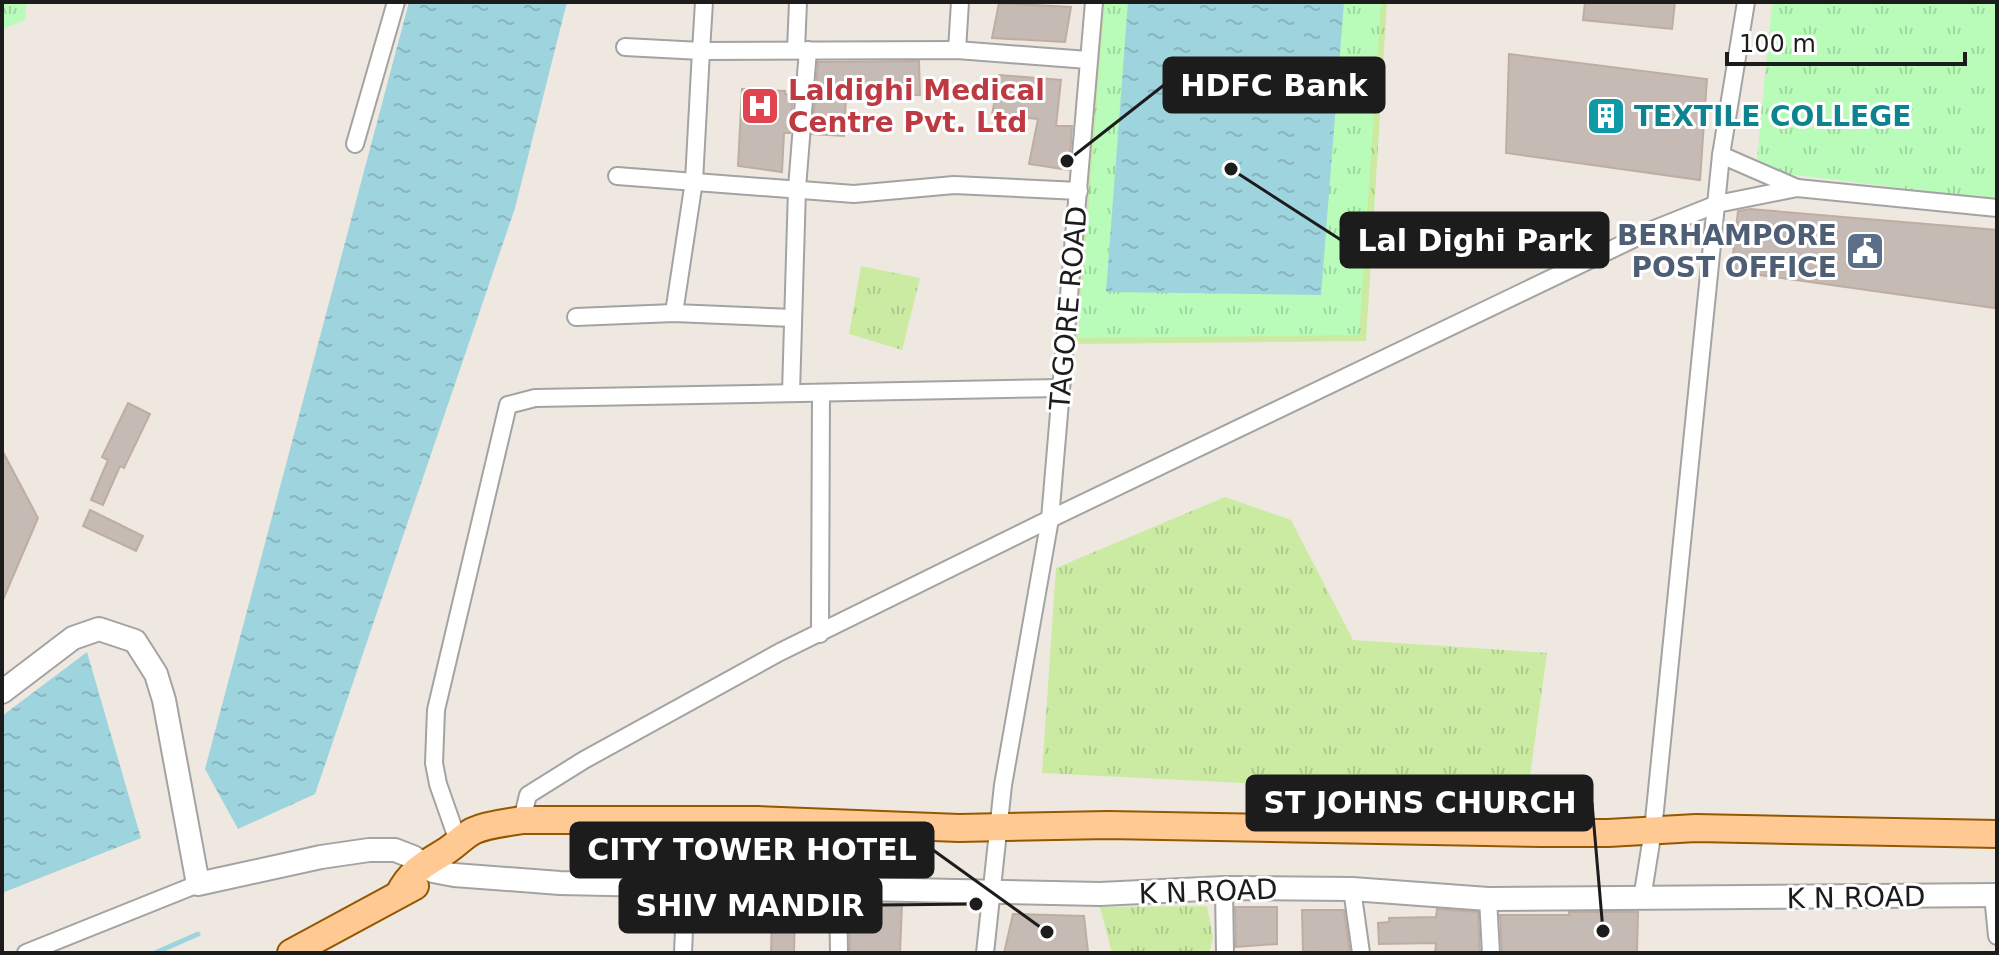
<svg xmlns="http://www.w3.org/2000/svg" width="1999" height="955" font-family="'DejaVu Sans',sans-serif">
<defs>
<pattern id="grass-tufts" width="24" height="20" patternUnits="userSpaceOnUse" patternTransform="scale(2)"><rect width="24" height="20" fill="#cbeba3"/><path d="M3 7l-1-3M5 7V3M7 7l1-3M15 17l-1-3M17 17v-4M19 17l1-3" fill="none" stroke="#aec98c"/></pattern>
<pattern id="park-tufts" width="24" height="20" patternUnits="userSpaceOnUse" patternTransform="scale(2)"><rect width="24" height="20" fill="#b9fcba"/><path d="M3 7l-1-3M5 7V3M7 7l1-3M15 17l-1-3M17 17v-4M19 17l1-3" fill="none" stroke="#9ed79f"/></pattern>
<pattern id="water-ripples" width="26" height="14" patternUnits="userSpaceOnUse" patternTransform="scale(2)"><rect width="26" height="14" fill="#9ed4de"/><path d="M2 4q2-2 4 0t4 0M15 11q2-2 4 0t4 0" fill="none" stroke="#88b5be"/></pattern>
</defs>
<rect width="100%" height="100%" fill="#eee8e0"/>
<g fill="url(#grass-tufts)">
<path d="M1102,2h20l-20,320 -28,-1z"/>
<path d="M1353,2h34l-21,339 -293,3 1,-18 35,-2z"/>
<path d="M861,266l59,12 -18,72 -53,-16z"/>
<path d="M1225,497l66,23 62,120 194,13 -20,144 -485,-24 14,-205z"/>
<path d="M1207,906l6,31 -4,16h-97l-12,-46z"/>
</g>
<g fill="url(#park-tufts)">
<path d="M2,2h25l-2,18 -23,9z"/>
<path d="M1105,2h276l-22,333 -281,3z"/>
<path d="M1772,2h225v198l-241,-30z"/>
</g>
<g fill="url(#water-ripples)">
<path d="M409,2h158l-52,206 -200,586 -77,35 -33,-60z"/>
<path d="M1128,2h216l-23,293 -215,-3z"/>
<path d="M87,652l54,186 -139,55v-177z"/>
</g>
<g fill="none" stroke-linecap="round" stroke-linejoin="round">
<path stroke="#9ed4de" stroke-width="5" d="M155,953l43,-19"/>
</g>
<g fill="#c5bab4" stroke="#c0ada2" stroke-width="2">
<path d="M1585,2h90l-3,27 -89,-9z"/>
<path d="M999,3l72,4 -6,35 -73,-4z"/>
<path d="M1509,54l198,25 -7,101 -194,-27z"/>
<path d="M919,61l1,34h-36v5l-38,-3 -2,39 -32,-2 6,-72z"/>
<path d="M999,75l62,5 -5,46h16l-3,44 -40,-6 9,-45 -46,-4z"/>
<path d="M742,89l43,2v3l8,1 -3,38h-6l-2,39 -44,-6z"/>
<path d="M1750,209l247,21 -2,78 -264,-37 7,-60z"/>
<path d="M128,403l22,11 -26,54 -4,-2 -17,39 -12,-5 17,-40 -6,-3z"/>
<path d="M2,450l36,68 -36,84z"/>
<path d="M90,510l53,26 -7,15 -53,-25z"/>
<path d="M849,903l53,1 -2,49h-50z"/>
<path d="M1235,907h42v37l-41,3z"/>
<path d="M1437,909l41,3 2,41h-45l1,-10 -57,1 -1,-21 11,-1v-4l47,-1z"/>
<path d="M1302,910h42l6,43 -47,-2z"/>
<path d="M1569,912h69l-1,41h-135l-2,-38h69z"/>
<path d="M772,913h23l-1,40h-23z"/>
<path d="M1013,914l71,2 4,36 -84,1z"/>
</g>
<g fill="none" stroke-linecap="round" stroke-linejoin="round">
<defs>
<g id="minor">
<path d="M704,2l-3,49 256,-1 131,10"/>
<path d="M625,47l76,4 -7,130 -20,132"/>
<path d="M796,50l2,-48"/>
<path d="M957,50l3,-48"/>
<path d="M355,144l41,-142"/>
<path d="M1721,155l76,33"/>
<path d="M617,176l237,18 100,-9 125,6"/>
<path d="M576,317l98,-4 119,5"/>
<path d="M791,393l6,-205 11,-138"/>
<path d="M820,634l1,-241"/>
<path d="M522,820l6,-25 56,-35 196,-108 270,-133 602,-289 65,-26 80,-16 200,20"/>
<path d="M458,841l-20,-57 -4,-21 2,-53 72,-305 27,-7 526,-10"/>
<path d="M1224,888l1,65"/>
<path d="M1352,889l9,64"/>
<path d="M838,890l1,63"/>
<path d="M1993,895l4,41"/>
<path d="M1488,899l3,54"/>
<path d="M1642,899l11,-69 68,-675 25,-153"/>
<path d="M26,953l172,-69"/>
<path d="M683,953l3,-67"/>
<path d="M985,953l18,-168 47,-266 44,-517"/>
</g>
<path id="tertiary" d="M2,692l71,-54 26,-9 36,12 21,33 8,26 34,184 123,-27 48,-7h26l18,7 20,14 21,4 106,8 540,11 124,-6 128,1 136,10 509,-4"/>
<g id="primary">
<path d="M399,894c10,-21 24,-29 44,-41 11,-6 19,-16 30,-22 15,-7 33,-8 49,-11h235l202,8 149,-3 434,8h66l88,-5 301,6"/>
<path d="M291,953l124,-67"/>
</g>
</defs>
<use href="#minor" stroke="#a3a3a3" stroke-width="20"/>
<use href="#tertiary" stroke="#a3a3a3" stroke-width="26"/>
<use href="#primary" stroke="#935800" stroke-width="30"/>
<use href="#minor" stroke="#fff" stroke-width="16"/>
<use href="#tertiary" stroke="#fff" stroke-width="22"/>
<use href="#primary" stroke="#ffc994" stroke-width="26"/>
</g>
<defs>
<symbol id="hospital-square" viewBox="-11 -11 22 22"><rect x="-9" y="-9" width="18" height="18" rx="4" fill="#e0444e" stroke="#fff"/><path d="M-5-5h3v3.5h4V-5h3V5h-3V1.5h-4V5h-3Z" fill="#fff"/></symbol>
<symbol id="building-square" viewBox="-11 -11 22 22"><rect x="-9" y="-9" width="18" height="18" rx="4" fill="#0f9aa8" stroke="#fff"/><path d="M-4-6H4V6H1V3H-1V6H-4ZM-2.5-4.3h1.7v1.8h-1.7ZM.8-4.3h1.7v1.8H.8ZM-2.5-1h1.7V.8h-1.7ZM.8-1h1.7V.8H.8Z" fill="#fff"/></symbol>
<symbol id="civic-square" viewBox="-11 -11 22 22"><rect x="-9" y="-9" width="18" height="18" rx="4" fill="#5c6f8a" stroke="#fff"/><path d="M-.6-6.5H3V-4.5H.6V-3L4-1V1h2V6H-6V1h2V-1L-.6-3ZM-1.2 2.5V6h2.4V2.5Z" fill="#fff"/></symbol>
</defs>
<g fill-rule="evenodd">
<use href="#hospital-square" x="738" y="84" width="44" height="44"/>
<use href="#building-square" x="1584" y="94" width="44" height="44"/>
<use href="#civic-square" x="1843" y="229" width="44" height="44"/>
</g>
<g text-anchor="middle" stroke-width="6" stroke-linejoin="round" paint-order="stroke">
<g font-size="28" font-weight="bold" fill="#be3a42" stroke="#fff" text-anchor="start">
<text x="788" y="100">Laldighi Medical<tspan x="788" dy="32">Centre Pvt. Ltd</tspan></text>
</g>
<g font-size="28" font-weight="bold" fill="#0d838f" stroke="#fff" text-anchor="start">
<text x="1634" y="126">TEXTILE COLLEGE</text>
</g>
<g font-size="28" font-weight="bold" fill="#4e5e75" stroke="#fff" text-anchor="end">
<text x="1837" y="245">BERHAMPORE<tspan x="1837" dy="32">POST OFFICE</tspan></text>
</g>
<g font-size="28" fill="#1c1c1c" stroke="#fff">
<text transform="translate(1068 308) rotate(-85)" y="10">TAGORE ROAD</text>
<text transform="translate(1208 891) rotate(-2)" y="10">K N ROAD</text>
<text transform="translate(1856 897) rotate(-1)" y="10">K N ROAD</text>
</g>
</g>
<path fill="none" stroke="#1c1c1c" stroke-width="3" d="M1067 161L1164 85M1231 169L1341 240M1603 931L1592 803M1047 932L933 850M976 904L881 905"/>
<g fill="#1c1c1c" stroke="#fff" stroke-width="3">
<circle cx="1067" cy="161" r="8"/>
<circle cx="1231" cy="169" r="8"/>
<circle cx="1603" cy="931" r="8"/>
<circle cx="1047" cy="932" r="8"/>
<circle cx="976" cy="904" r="8"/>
</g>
<g fill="#1c1c1c" stroke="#1c1c1c" stroke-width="3">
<rect x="1164" y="58" width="220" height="54" rx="8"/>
<rect x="1341" y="213" width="267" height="54" rx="8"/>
<rect x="1247" y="776" width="345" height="54" rx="8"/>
<rect x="571" y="823" width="362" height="54" rx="8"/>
<rect x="620" y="878" width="261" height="54" rx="8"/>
</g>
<g font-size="30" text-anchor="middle" font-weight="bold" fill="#fff">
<text x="1274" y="96">HDFC Bank</text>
<text x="1475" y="251">Lal Dighi Park</text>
<text x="1420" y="813">ST JOHNS CHURCH</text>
<text x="752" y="860">CITY TOWER HOTEL</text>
<text x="750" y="916">SHIV MANDIR</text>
</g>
<rect width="1999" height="955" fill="none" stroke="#1c1c1c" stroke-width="8"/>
<path d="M1727 52v12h238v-12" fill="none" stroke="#1c1c1c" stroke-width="4"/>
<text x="1739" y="52" font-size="24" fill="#1c1c1c" stroke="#ffffff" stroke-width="6" paint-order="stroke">100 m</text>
</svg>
